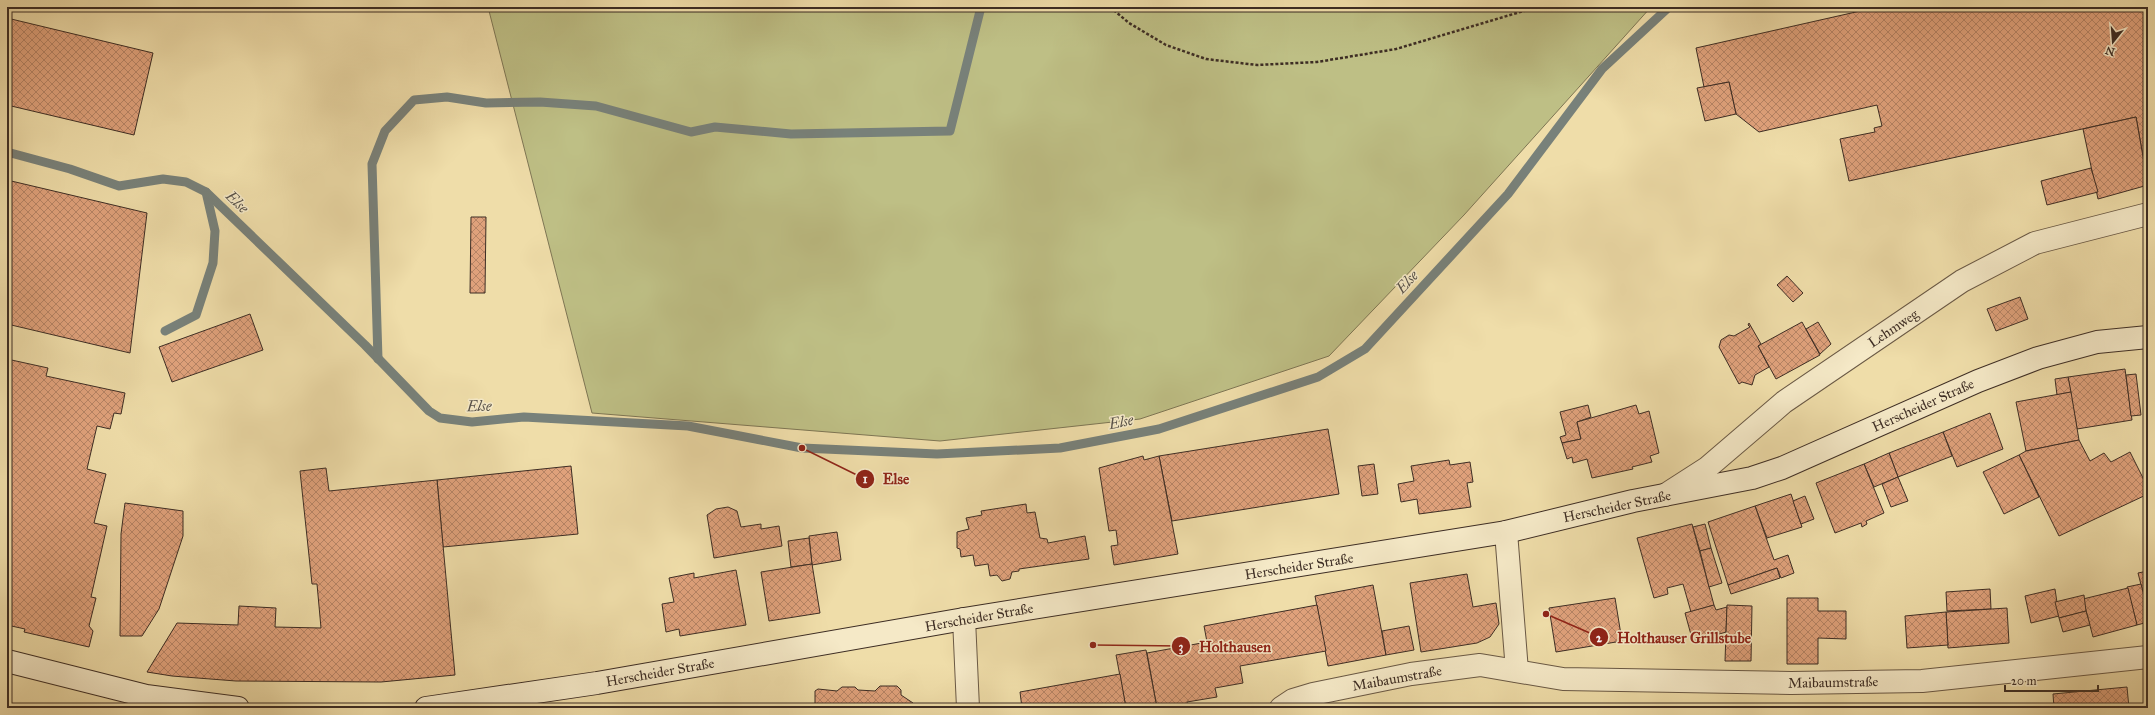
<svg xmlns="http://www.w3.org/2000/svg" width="2155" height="715" font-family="'IM FELL Great Primer',serif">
<defs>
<pattern id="building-cross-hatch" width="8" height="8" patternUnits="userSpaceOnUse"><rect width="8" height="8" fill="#dfa17b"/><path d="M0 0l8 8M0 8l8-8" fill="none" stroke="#b68465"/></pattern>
</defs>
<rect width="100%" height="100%" fill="#efdda9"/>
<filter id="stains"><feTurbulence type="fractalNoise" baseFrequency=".005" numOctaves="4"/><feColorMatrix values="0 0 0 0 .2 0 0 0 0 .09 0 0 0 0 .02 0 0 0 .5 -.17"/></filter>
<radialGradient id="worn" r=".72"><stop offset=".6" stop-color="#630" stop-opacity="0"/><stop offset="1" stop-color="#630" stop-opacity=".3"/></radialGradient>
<path fill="#bebf85" stroke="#7e7654" d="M488,7h1163l-187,208 -135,141 -189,63 -200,22 -348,-28z"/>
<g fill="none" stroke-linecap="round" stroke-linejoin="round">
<g stroke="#78817a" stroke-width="9">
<path d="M7,152l63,17 49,17 44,-7 23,3 20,10 159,153 64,66 11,7 32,4 52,-5 164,9 114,22 135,6 123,-6 99,-19 159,-52 47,-28 143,-155 94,-125 67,-62"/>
<path d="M165,331l31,-16 17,-52 2,-32 -9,-39"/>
<path d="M378,359l-6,-195 13,-33 29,-31 33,-3 39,6 54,-1 56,4 95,26 24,-5 76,7 159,-3 31,-124"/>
</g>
</g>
<g fill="url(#building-cross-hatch)" stroke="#3d2d24">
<path d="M1878,7h270v177l-12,-67 -287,64 -9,-42 35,-7 -1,-4 8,-2 -5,-21 -118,27 -23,-18 -7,-32 -25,5 -8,-39z"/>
<path d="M7,18l146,35 -19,82 -127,-30z"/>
<path d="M1729,82l7,32 -31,7 -8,-33z"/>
<path d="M2136,117l12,68 -50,14 -15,-70z"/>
<path d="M2091,168l7,24 -51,13 -6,-24z"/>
<path d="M7,180l140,33 -17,140 -123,-29z"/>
<path d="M471,217h15l-1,76h-15z"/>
<path d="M1787,276l16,17 -10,9 -16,-17z"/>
<path d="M2020,297l8,22 -32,12 -9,-22z"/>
<path d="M250,314l13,36 -91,32 -13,-35z"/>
<path d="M1802,322l18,33 -44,24 -18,-33z"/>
<path d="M1818,322l13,22 -11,10 -14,-25z"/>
<path d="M1749,323l12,21 -3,2 11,21 -14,8 -3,10 -10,-3 -3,2 -20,-37 2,-7 8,-5 5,1 16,-9 -2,-2z"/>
<path d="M7,359l41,9 -2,8 79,17 -4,21 -7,-1 -4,16 -13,-3 -10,43 19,5 -12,49 13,3 -16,71 5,1 -7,28 4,5 -4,16 -65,-15 1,-3 -18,-4z"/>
<path d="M2125,369l7,51 -55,9 -9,-52z"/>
<path d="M2136,374l5,41 -10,1 -5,-41z"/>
<path d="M2068,377l3,15 -14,3 -2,-16z"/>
<path d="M2071,392l8,48 -53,11 -10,-49z"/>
<path d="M1588,405l3,12 -14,5 4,17 -19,4 -2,-6 6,-2 -6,-23z"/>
<path d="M1636,405l3,9 10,-3 10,42 -9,3 2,6 -20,5 1,2 -41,9 -5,-19 -14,4 -1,-6 -5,2 -5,-16 19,-4 -4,-17z"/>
<path d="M1990,413l13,36 -46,18 -14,-35z"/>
<path d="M1328,429l11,65 -167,27 -13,-65z"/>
<path d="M1943,432l9,24 -54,21 -9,-24z"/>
<path d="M2079,440l11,21 14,-8 7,9 19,-10 18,36v6l-89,42 -40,-81 7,-4z"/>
<path d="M1889,453l9,24 -24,10 -10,-23z"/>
<path d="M2019,455l20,42 -35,17 -21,-42z"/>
<path d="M1143,456l1,4 15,-4 19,98 -64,11 -3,-19 7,-1 -2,-15 -7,1 -10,-63z"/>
<path d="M1449,460l1,5 20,-3 3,20 -6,1 4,24 -52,7 -2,-15 -16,3 -3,-18 16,-3 -3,-15z"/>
<path d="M1374,464l4,30 -16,2 -4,-30z"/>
<path d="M1864,464l20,49 -18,8 1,3 -5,3 -1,-4 -26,10 -19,-50z"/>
<path d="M571,466l7,68 -135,13 -6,-67z"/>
<path d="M326,468l3,23 108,-11 18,195 -74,7 -145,-1 -64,-5 -25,-4 30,-49 61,2 1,-19 37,2 -1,19 46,1 -4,-44h-5l-12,-113z"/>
<path d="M1898,477l10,24 -17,6 -9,-23z"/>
<path d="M1791,494l11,33 -35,11 -12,-32z"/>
<path d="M1805,496l9,23 -13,5 -8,-23z"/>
<path d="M125,503l58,8v25l-24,73 -17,27h-22l1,-102z"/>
<path d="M1026,504l1,9 8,-1 5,26 7,1 1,4 37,-7 4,23 -70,10v2l-7,1 -2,7 -8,2 -5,-6 -7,1 -2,-12 -13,2 -2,-11 -12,2 -1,-8 -3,-1v-16l12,-3 -3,-11 16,-3 -1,-4z"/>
<path d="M1755,506l19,54 14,-5 6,18 -13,5 -4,-10 -49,17 -20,-63z"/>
<path d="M728,507l9,4 4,16 20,-3v5l18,-3 3,20 -68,12 -7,-43 9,-6z"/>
<path d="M1692,524l22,81 -23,7 -8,-28 -16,4 1,6 -14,4 -17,-60z"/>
<path d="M1705,524l6,24 -11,3 -7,-24z"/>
<path d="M837,532l4,28 -29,5 -3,-29z"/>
<path d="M809,538l3,26 -21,3 -3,-26z"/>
<path d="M1711,548l11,35 -13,4 -9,-36z"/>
<path d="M812,564l8,49 -51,8 -8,-49z"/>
<path d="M1777,568l3,10 -49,16 -3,-9z"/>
<path d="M736,570l10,55 -66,11 -1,-7 -13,3 -4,-28 12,-2 -5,-24 25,-5v5z"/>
<path d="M2148,571v41l-10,-39z"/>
<path d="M1467,574l6,33 23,-4 3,21 -9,13 -13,6 -56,9 -11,-69z"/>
<path d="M2141,584l7,28v10l-11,3 -10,-38z"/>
<path d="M1373,585l13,70 -58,11 -13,-70z"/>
<path d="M2128,588l9,37 -44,12 -10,-38z"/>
<path d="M1990,589l1,20 -44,2 -1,-19z"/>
<path d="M2055,589l4,27 -28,7 -6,-27z"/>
<path d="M2084,595l2,16 -27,7 -4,-16z"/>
<path d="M1615,598l7,43 -66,11 -7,-44z"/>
<path d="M1787,598h31v13h28v28l-28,-1v26h-31z"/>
<path d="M1317,605l9,46 -86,15 3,17 -28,5 2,9 -30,5 1,6h-31l-10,-55 60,-11 -3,-16z"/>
<path d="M1714,605l2,5 11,-3 -1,25 -33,10 -8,-29z"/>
<path d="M1727,605l25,1 -1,55h-26z"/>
<path d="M2007,608l2,35 -61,5 -2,-36z"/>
<path d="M2086,611l4,14 -27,7 -4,-14z"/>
<path d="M1946,612l2,33 -41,3 -2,-32z"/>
<path d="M1409,626l5,24 -28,5 -4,-24z"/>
<path d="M1146,650l11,58h-31l-10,-53z"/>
<path d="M1120,674l6,34h-104l-2,-16z"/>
<path d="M880,686h17l4,4v5l12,8v5h-95l-3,-3v-14l3,-2 19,2 5,-4h13l3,3 17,1z"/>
<path d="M2127,687l2,21h-75l-1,-14z"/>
<path d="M1525,704l34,2v2h-54v-3z"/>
<rect x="1491" y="706" width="14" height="2"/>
</g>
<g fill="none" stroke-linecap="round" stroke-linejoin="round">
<defs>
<g id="minor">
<path d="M1665,495l42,-27 77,-66 178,-121 73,-38 113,-29"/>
<path d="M1506,532l11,139"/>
<path d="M964,619l4,89"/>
<path d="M1281,708l12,-8 20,-6 98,-20 69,-9 83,14 228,4 131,-2 226,-24"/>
</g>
<g id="secondary">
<path d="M7,661l139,35 92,12"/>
<path d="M426,708l171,-25 367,-64 542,-87 127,-31 119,-23 30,-10 196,-87 60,-23 59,-16 51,-5"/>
</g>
</defs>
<use href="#minor" stroke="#6a5945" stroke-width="24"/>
<use href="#secondary" stroke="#3d2d24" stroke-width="24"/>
<path stroke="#3d2d24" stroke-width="2.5" stroke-dasharray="3 2" stroke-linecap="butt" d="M1110,7l19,16 37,22 40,14 51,6 60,-3 79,-13 141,-42"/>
<use href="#minor" stroke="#f5e9c7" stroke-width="22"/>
<use href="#secondary" stroke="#f5e9c7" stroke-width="22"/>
</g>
<g text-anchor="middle" stroke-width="3" stroke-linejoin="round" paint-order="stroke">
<g font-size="14" fill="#3d2d24" stroke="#f5e9c7">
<text transform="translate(1893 328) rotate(-34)" y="5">Lehmweg</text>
<text transform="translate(1923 405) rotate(-24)" y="5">Herscheider Straße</text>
<text transform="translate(1617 506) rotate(-12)" y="5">Herscheider Straße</text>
<text transform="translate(1299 566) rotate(-9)" y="5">Herscheider Straße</text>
<text transform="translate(979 617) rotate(-10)" y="5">Herscheider Straße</text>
<text transform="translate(660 672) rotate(-10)" y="5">Herscheider Straße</text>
<text transform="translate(1397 678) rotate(-10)" y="5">Maibaumstraße</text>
<text transform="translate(1833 682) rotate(-1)" y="5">Maibaumstraße</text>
</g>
<g font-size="15" font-style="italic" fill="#565048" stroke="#f5e9c7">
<text transform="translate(237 202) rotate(44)" y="5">Else</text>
<text transform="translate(1407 282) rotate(-47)" y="5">Else</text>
<text transform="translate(479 406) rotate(-1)" y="5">Else</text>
<text transform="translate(1121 422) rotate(-11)" y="5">Else</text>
</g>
</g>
<path fill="none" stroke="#8f2418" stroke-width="1.5" d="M802 448L865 479M1546 614L1599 637M1093 645L1181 646"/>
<g fill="#8f2418" stroke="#f5e9c7" stroke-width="1.5">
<circle cx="802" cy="448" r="4"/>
<circle cx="1546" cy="614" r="4"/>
<circle cx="1093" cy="645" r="4"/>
<circle cx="865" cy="479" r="10"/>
<circle cx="1599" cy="637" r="10"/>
<circle cx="1181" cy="646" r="10"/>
</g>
<g font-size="12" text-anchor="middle" font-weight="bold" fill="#fff">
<text x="865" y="483">1</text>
<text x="1599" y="642">2</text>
<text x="1181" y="651">3</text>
</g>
<g font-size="15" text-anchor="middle" font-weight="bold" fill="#8f2418" stroke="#f5e9c7" stroke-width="3" stroke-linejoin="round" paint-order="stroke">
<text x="896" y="484">Else</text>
<text x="1684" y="643">Holthauser Grillstube</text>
<text x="1235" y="652">Holthausen</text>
</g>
<rect width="2155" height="715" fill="none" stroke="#efdda9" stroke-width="24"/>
<rect x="8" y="8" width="2139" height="699" fill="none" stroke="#3d2d24" stroke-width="2"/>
<rect x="12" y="12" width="2131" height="691" fill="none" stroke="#3d2d24"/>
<g transform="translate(2113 42) rotate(197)" stroke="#f5e9c7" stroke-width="3" paint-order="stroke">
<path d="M0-3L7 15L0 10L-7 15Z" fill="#3d2d24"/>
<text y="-6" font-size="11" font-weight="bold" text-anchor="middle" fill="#3d2d24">N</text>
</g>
<path d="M2005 685v6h93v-6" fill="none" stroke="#3d2d24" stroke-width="2"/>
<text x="2011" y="685" font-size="12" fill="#3d2d24" stroke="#f5e9c7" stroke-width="3" paint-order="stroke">20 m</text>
<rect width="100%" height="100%" filter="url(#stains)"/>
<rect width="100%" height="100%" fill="url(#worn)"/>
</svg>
